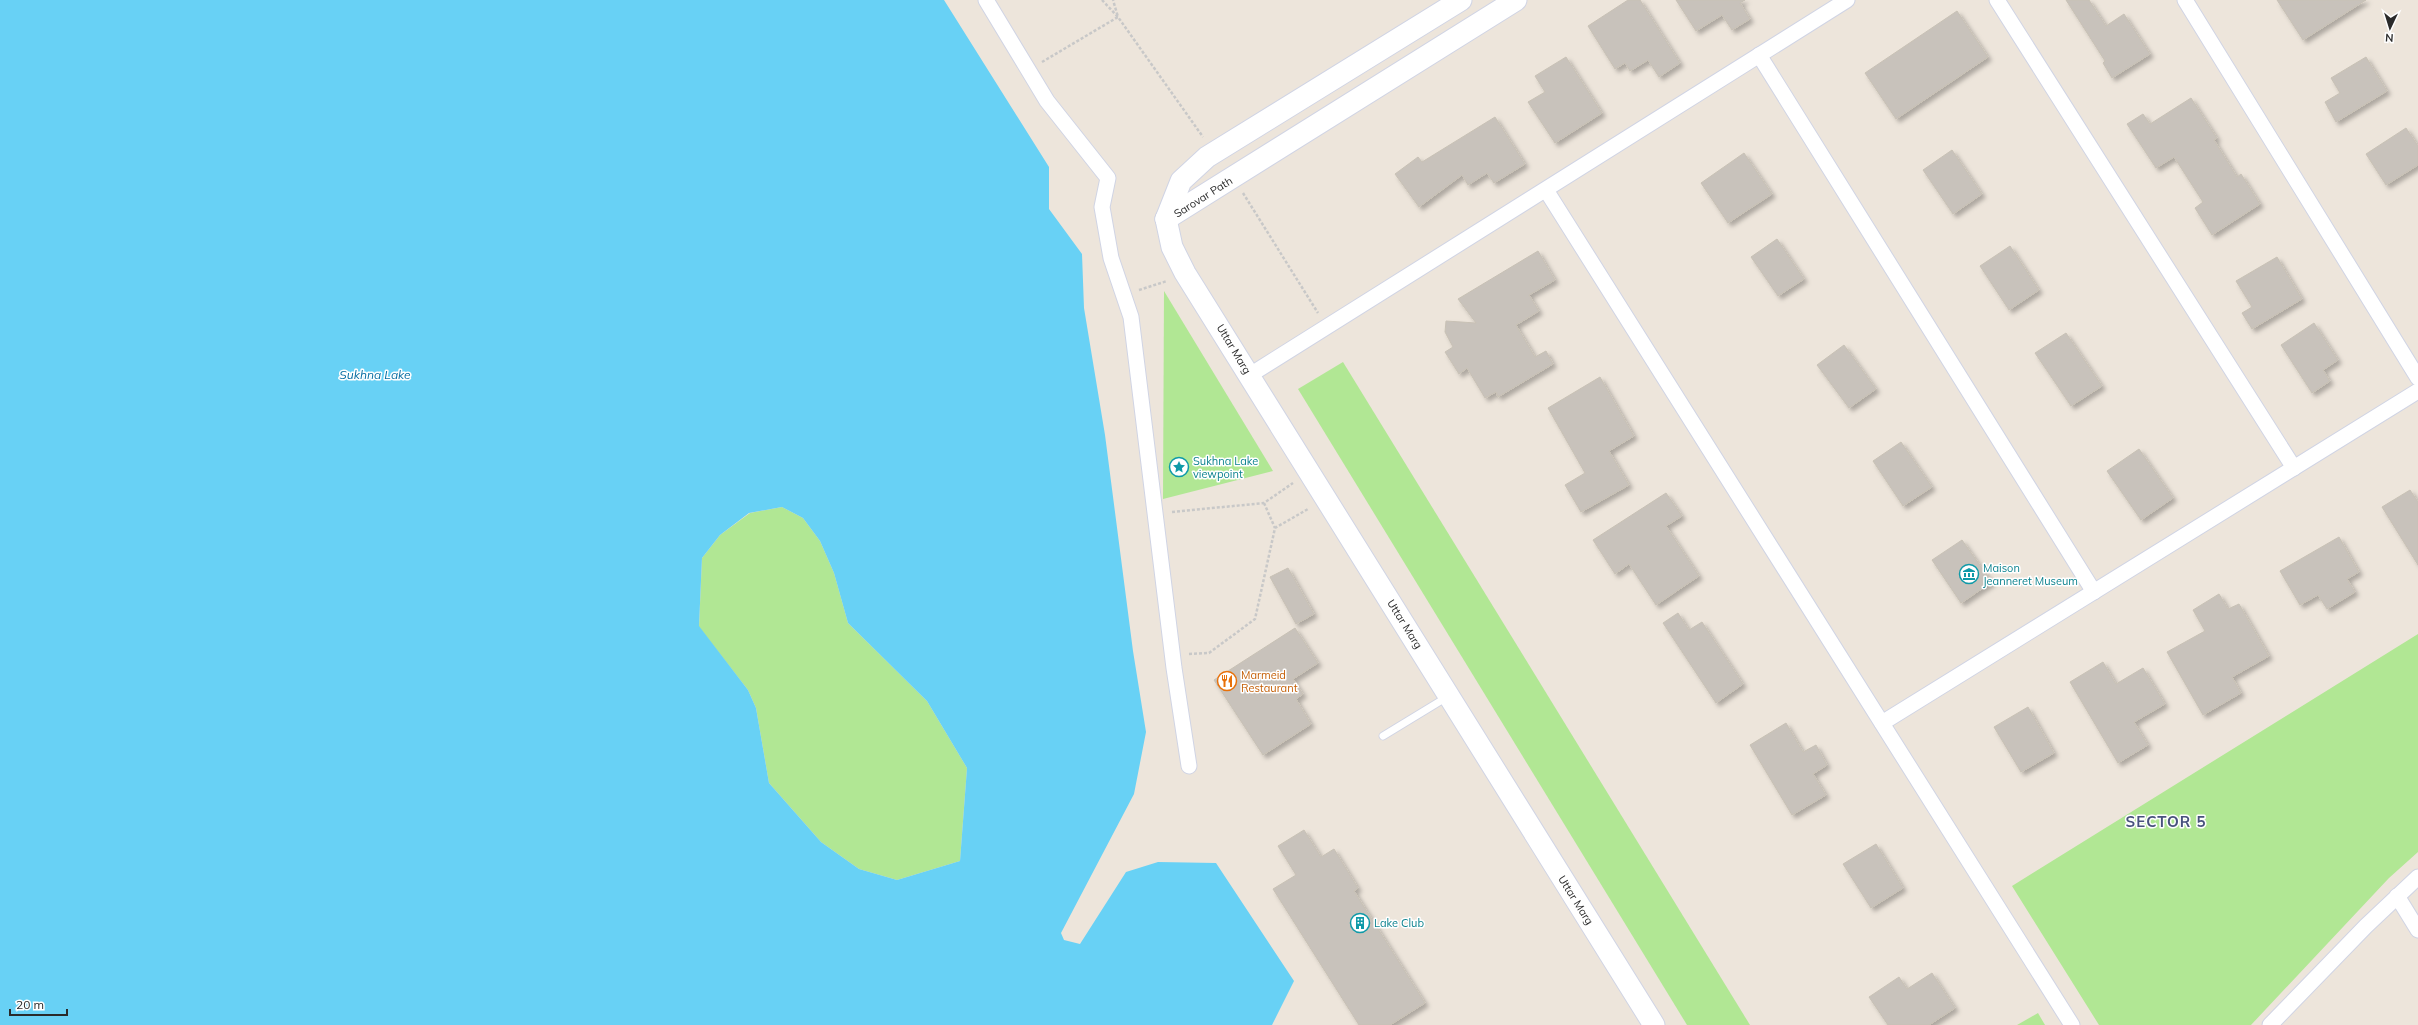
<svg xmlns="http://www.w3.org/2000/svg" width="2418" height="1025" font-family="Mulish,sans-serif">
<defs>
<filter id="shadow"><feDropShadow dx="3.5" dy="3.5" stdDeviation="2" flood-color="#0004"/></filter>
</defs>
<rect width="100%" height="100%" fill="#ede5db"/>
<g fill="#b1e794">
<path d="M1164,291l109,180 -110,28z"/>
<path d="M1343,362l407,663h-63l-389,-636z"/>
<path d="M782,507l21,11 17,23 14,32 14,50 79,78 40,67 -7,93 -63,19 -38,-11 -38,-27 -52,-59 -13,-75 -8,-18 -49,-63 3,-69 18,-23 30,-22z"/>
<path d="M2418,634v218l-29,26 -138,147h-152l-87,-139z"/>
<path d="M2038,1013l7,12h-28z"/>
</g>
<path fill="#68d1f5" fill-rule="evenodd" d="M0,0h944l105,167v42l33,45 2,54 21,127 28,216 13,81 -12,62 -73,139 3,7 16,4 46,-72 32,-10 58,1 78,118 -22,44h-1272zM782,507l21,11 17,23 14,32 14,50 79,78 40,67 -7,93 -63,19 -38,-11 -38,-27 -52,-59 -13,-75 -8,-18 -49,-64 3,-68 18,-23 29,-22z"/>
<g fill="#c8c2bb" stroke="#c8c1b5" filter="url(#shadow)">
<path d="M1628,0h12l40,63 -21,14 -11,-17 -18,11 -5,-8 -10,6 -27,-43z"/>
<path d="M1676,0h69l-5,3 10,16 -18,11 -10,-15 -26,16z"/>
<path d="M2066,0h23l17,26 18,-12 26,40 -38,24 -9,-15 2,-2z"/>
<path d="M2277,0h89l-63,40z"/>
<path d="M1957,11l31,46 -92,62 -31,-46z"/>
<path d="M1566,57l36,56 -47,30 -27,-41 17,-10 -10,-16z"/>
<path d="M2366,57l21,34 -51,31 -11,-20 15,-9 -9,-15z"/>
<path d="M2191,98l26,40 -3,2 23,37 4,-3 19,30 -48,31 -17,-27 8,-6 -29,-45 -18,11 -29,-44 16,-10 7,10z"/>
<path d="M1495,117l30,47 -31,19 -7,-10 -19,12 -6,-10 -43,32 -24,-33 23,-17 4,5z"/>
<path d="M2406,128l12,18v19l-32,20 -20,-31z"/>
<path d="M1952,150l30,44 -29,20 -30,-44z"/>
<path d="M1744,153l28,41 -44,29 -27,-40z"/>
<path d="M1777,239l27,40 -26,17 -27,-39z"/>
<path d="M2010,246l29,44 -30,20 -29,-44z"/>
<path d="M1538,251l17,29 -26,15 10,16 -23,14 19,32 11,-6 7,13 -55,33 -2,-5 -11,6 -18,-30 -8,6 -14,-22 8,-5 -8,-15 1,-11 30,2 -18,-24z"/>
<path d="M2277,257l25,42 -50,30 -10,-16 10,-6 -16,-26z"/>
<path d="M2314,323l24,37 -15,10 7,11 -18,12 -31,-48z"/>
<path d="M2066,333l36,53 -31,20 -36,-53z"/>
<path d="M1844,345l32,44 -27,19 -32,-43z"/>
<path d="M1600,377l34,59 -25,15 20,34 -48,27 -16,-27 20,-12 -37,-65z"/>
<path d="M1901,442l31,45 -29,19 -30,-45z"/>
<path d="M2139,449l34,49 -32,22 -34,-49z"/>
<path d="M2410,490l8,12v63l-36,-58z"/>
<path d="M1666,493l16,23 -16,10 33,50 -43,29 -27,-41 -14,10 -22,-34z"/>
<path d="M2339,537l20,35 -12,7 8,13 -28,17 -9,-14 -18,10 -20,-34z"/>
<path d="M1962,540l30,42 -31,21 -29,-43z"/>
<path d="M1288,568l26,46 -18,10 -26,-47z"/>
<path d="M2219,594l9,15 11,-5 30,52 -37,21 9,16 -38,22 -36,-63 38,-21 -12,-21z"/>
<path d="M1678,613l11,17 13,-8 41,62 -27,19 -53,-80z"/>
<path d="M1295,628l23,35 -25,16 10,15 -7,5 15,25 -48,31 -49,-75z"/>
<path d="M2103,662l13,22 27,-16 22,36 -31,18 14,23 -30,18 -48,-81z"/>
<path d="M2028,707l26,46 -33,19 -27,-45z"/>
<path d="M1786,723l17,29 13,-7 11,20 -14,9 13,21 -34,20 -42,-70z"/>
<path d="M1304,830l17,27 13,-8 24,39 -4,3 71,112 -35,22h-31l-86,-136 23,-14 -18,-29z"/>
<path d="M1876,844l27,44 -32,20 -28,-44z"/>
<path d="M1932,973l23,35 -26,17h-41l-19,-28 30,-20 8,12z"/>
</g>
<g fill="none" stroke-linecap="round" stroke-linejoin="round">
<defs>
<path id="lane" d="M1383,736l64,-39"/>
<g id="street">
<path d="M986,0l61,101 61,77 -6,29 9,51 20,59 43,351 15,98"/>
<path d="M1997,0l297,468"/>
<path d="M2185,0l233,378"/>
<path d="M1759,55l335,537"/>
<path d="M1546,190l526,835"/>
<path d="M1250,375l597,-375"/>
<path d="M1882,723l536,-332"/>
<path d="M2397,896l21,34"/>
<path d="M2270,1025l96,-99 52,-49"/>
</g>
<g id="secondary">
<path d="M1166,219l6,28 13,26 469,752"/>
<path d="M1166,219l350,-219"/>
<path d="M1166,219l15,-38 26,-24 254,-157"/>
</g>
</defs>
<use href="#lane" stroke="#d0d4e4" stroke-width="9"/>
<use href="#street" stroke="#d0d4e4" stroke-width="17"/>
<use href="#secondary" stroke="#d0d4e4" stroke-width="23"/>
<g stroke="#c8c8c8" stroke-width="2.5" stroke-dasharray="3 2" stroke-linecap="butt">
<path d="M1102,0l16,17 85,120"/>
<path d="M1042,62l76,-45 -5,-17"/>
<path d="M1243,193l75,120"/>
<path d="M1139,290l28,-9"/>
<path d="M1264,503l11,25"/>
<path d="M1172,512l92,-9 29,-20"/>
<path d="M1189,654l20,-1 46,-34 20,-91 33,-19"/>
</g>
<use href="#lane" stroke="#fff" stroke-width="7"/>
<use href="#street" stroke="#fff" stroke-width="15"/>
<use href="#secondary" stroke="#fff" stroke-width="21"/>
</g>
<defs>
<symbol id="sight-ring" viewBox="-11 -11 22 22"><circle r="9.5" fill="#fff" stroke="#0f9aa8" stroke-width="1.5"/><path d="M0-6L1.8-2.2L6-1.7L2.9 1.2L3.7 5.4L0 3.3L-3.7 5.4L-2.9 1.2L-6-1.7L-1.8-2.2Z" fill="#0f9aa8"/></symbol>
<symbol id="museum-ring" viewBox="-11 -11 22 22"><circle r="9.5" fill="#fff" stroke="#0f9aa8" stroke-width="1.5"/><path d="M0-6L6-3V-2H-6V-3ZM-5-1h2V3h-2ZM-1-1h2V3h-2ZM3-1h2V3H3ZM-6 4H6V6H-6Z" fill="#0f9aa8"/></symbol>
<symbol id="restaurant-ring" viewBox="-11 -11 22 22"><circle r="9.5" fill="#fff" stroke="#e8710a" stroke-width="1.5"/><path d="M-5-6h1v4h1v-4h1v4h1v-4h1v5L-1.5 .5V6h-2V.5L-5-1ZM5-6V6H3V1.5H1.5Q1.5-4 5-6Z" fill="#e8710a"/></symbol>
<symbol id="building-ring" viewBox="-11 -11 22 22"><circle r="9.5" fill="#fff" stroke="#0f9aa8" stroke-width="1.5"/><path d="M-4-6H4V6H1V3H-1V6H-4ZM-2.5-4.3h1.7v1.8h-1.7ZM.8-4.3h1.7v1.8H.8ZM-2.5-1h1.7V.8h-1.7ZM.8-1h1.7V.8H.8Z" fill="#0f9aa8"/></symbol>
</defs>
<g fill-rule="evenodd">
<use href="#sight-ring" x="1168" y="456" width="22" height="22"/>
<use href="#museum-ring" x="1958" y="563" width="22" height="22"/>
<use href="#restaurant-ring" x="1216" y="670" width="22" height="22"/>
<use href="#building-ring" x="1349" y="912" width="22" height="22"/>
</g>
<g text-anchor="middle" stroke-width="3" stroke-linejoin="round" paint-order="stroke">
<g font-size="11" fill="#2a2a2a" stroke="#fff">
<text transform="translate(1203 197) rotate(-32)" y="4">Sarovar Path</text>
<text transform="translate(1234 349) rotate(59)" y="4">Uttar Marg</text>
<text transform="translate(1405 624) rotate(58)" y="4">Uttar Marg</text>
<text transform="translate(1576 900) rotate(58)" y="4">Uttar Marg</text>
</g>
<g font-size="11" fill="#0d838f" stroke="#fff" text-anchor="start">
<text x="1193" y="465">Sukhna Lake<tspan x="1193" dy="13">viewpoint</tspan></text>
<text x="1983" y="572">Maison<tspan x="1983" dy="13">Jeanneret Museum</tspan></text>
<text x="1374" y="927">Lake Club</text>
</g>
<g font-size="11" fill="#c56008" stroke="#fff" text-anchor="start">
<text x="1241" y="679">Marmeid<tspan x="1241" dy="13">Restaurant</tspan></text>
</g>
<g font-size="12" font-style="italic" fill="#066ea2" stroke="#fff">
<text x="375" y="379">Sukhna Lake</text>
</g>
<g font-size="15" font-weight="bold" letter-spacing="1" fill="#48527d" stroke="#fff">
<text x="2166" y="827">SECTOR 5</text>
</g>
</g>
<g transform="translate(2390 28) rotate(184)" stroke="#ffffff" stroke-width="3" paint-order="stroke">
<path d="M0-3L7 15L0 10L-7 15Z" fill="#2a2a2a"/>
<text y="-6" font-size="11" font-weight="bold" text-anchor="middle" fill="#2a2a2a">N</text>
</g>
<path d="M10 1009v6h57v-6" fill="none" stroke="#2a2a2a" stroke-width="2"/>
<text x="16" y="1009" font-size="12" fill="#2a2a2a" stroke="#ffffff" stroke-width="3" paint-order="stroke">20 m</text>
</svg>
